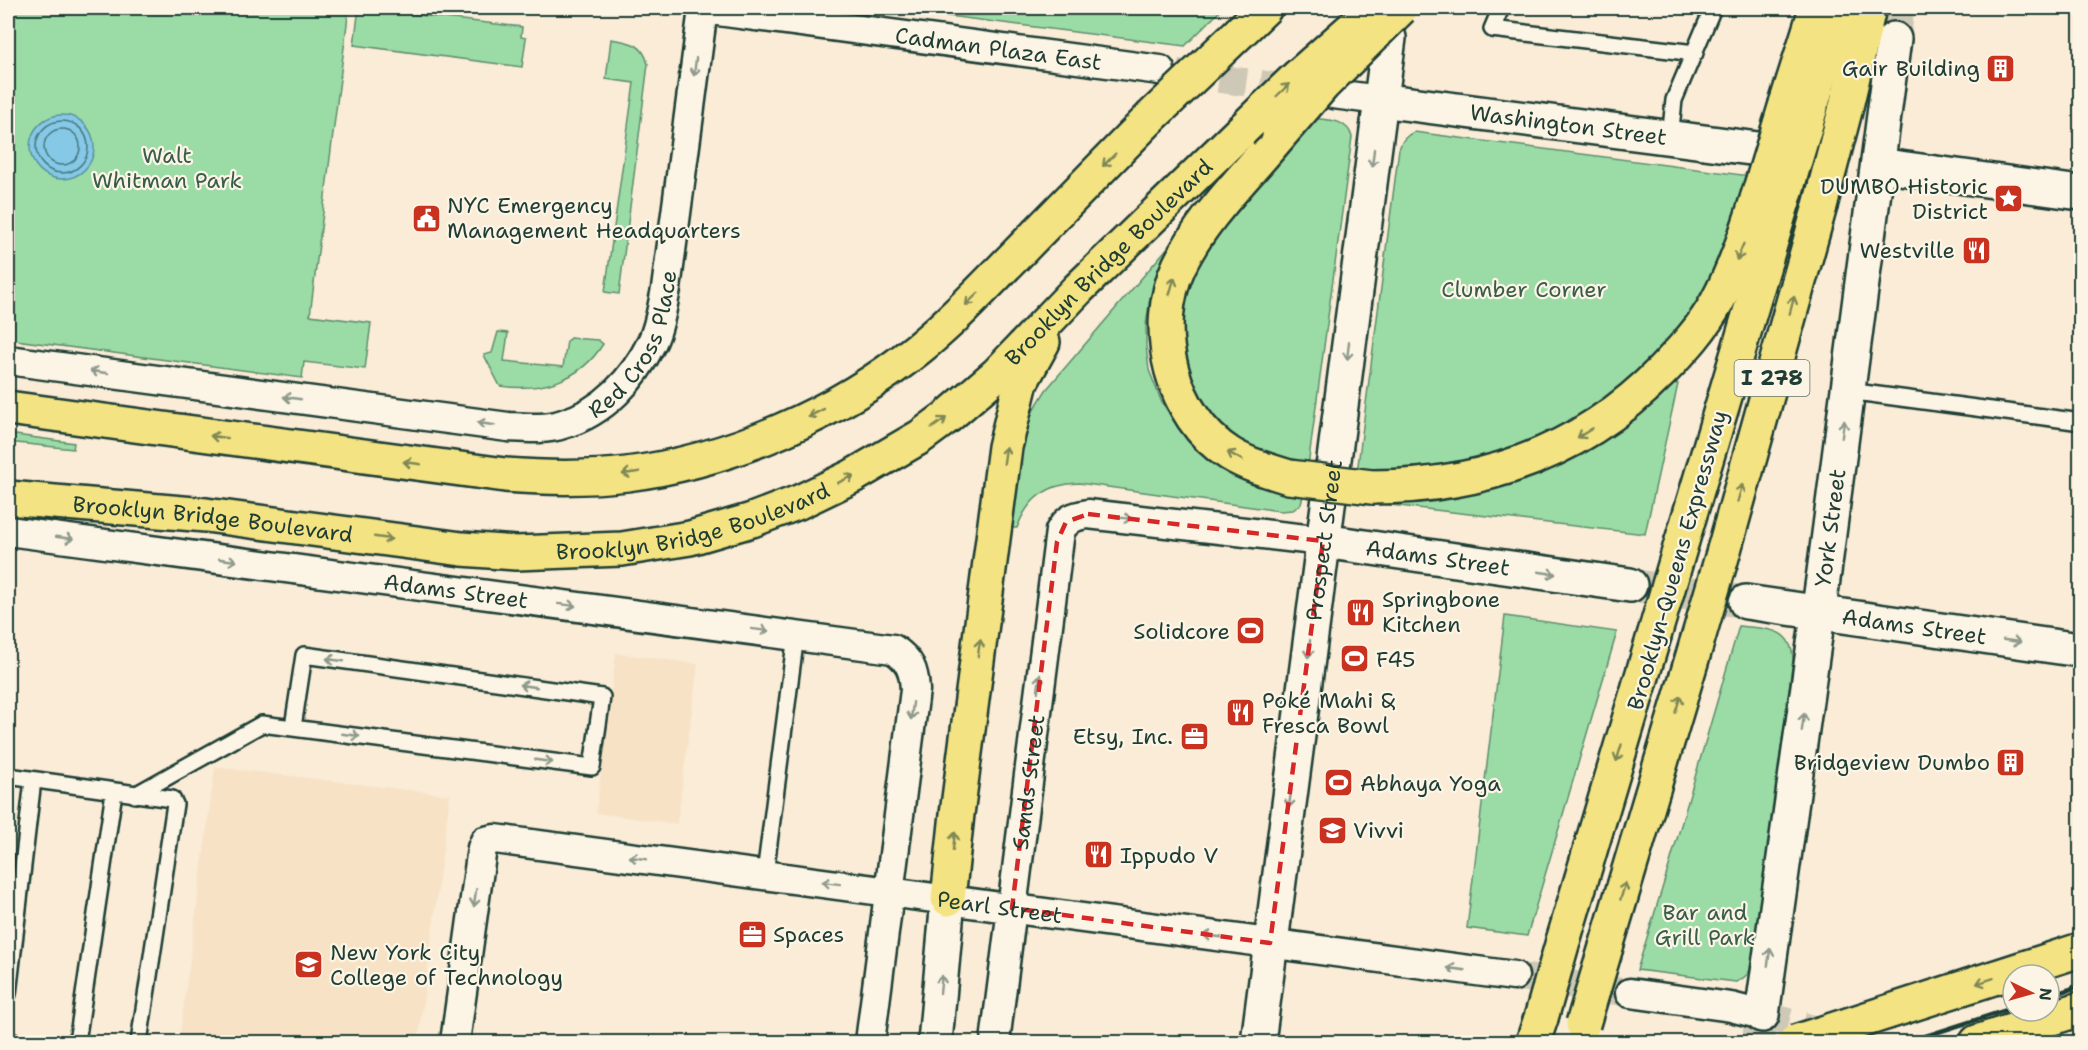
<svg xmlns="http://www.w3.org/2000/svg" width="2088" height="1050" font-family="'Shantell Sans',sans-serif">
<rect width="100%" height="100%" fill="#faecd7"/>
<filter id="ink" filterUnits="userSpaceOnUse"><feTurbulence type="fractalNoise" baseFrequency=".0167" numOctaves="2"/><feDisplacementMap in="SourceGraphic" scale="12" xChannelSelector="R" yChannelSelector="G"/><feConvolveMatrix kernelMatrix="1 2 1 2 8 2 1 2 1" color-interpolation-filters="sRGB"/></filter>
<g filter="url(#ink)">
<g fill="#f7e2c6">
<path d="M616,653l82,11 -21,160 -81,-11z"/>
<path d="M215,767l235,28 -32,247h-239z"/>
</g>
<g fill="#9bdca6" stroke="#5d8c6d" stroke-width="1.5">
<path d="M8,8h341l-39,307 61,8 -6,46 -61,-7 -2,16 -294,-39z"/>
<path d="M359,8l163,19 -1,10 5,1 -4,29 -168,-22z"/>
<path d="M885,8h338l-38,38z"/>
<path d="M611,39c19,3 32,4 37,25l-29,230 -14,-2 29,-209 -28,-4z"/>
<path d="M1310,118c16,2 37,0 42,19l-44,329c-23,-7 -47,-12 -67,-25 -57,-36 -70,-117 -45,-176 12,-29 34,-54 55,-78 19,-23 39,-46 59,-69z"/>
<path d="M1414,132l336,44 -38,104 -27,45 -48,54 -96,63 -78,24 -106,7 42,-324c3,-8 6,-13 15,-17z"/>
<path d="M1175,239l-12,24 -13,35 -4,27v21l3,24 13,33 26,37 21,17 95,35 -3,12 -8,6 -13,1 -201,-28c-32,1 -51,15 -62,45h-6l12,-83 4,-18 6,-16 13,-21z"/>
<path d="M498,332l10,1 -4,28 59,6 4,-26 3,-3 28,2 5,4c-23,37 -62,48 -103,42l-16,-31 8,-2z"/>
<path d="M1674,382l4,2 -33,150 -272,-31 21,-2z"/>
<path d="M8,434l66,9 -1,6 -65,-7z"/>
<path d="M1505,616l112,16 -90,304 -60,-8z"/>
<path d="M1739,626c26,3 53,0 54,34l-41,306c-3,8 -8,13 -16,16l-99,-12 33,-107z"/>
</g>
<circle fill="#85c9e7" stroke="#5c919f" stroke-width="1.5" cx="62" cy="147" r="32"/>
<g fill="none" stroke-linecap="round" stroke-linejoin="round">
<g stroke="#48757c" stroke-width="1.5">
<circle cx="62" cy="147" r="26"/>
<circle cx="62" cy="147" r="18"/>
</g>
<g stroke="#cec9b6" stroke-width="28" stroke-dasharray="28 14" stroke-linecap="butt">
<path d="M1177,73l127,17"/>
<path d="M1514,976l116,17"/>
<path d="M1762,1015l100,27"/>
</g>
<g stroke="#cec9b6" stroke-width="33" stroke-dasharray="33 16" stroke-linecap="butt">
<path d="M1894,39l4,-31"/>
<path d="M1769,151l97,12"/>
<path d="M1630,585l116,17"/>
<path d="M1758,1042l4,-27"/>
</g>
<defs>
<g id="service">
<path d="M1501,8l-9,21 203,24"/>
<path d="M1670,138l4,-38 39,-92"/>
<path d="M1848,391l226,30"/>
<path d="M8,776l164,23 3,5 -36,238"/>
<path d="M135,795l127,-71 330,43 10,-70 -298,-42 -11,72"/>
<path d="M765,874l31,-239"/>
<path d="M8,994l25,-214"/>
<path d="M8,1042h6"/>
<path d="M77,1042l37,-250"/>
</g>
<g id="minor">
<path d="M1333,94l47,6"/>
<path id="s1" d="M8,360l500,67c18,1 38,3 55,-3 41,-12 71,-45 89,-82 8,-16 10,-35 14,-53l37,-280 457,61"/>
<path id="s2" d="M8,531l885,118c17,11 21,21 22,41l-45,352"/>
<path d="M1630,993l101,14 31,8"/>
<path id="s3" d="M455,1042l27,-194 3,-7 10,-2 1019,137"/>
<path id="s4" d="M995,1042l65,-511c7,-12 14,-15 28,-17l235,27"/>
</g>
<g id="tertiary">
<path id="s5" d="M1380,100l378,49"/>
<path d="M1878,165l202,28"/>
<path id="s6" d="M1323,541l307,44"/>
<path id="s7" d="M1746,602l334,48"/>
<path id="s8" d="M1762,1015l62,-443 70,-533"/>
</g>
<g id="secondary">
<path d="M935,1042l13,-143"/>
<path id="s9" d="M1258,1042l131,-1004"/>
</g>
<path id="primary" d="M1977,1042l103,-33"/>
<g id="trunk">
<path d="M1240,32l25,-24"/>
<path d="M8,408l497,67c40,3 81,4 122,-1 103,-13 212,-61 292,-126 34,-27 64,-60 95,-91 45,-46 91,-93 136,-139"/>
<path id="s10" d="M8,498l198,17 256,34 54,4 106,-4 68,-11 62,-18 47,-18 54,-26 67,-39 27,-20 50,-43 81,-85 163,-158"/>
<path d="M948,899l9,-85 48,-367 16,-65 22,-40"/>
</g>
<g id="motorway">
<path d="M1786,104l30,-95"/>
<path d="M1811,107l28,-99"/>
<path d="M1845,111l24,-103"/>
<path d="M1279,136c-34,41 -77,82 -100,130 -29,62 -8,151 51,188 18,11 39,17 59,23"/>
<path d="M1372,487c113,0 211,-35 291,-117 20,-21 40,-42 54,-68 18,-33 30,-69 41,-106"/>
<path d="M1682,541l101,-340"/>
<path d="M1724,550l96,-344"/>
<path d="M1563,941l91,-305"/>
<path d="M1606,947l91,-305"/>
<path d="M1533,1042l8,-24"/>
</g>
</defs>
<use href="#service" stroke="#1f3d34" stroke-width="20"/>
<use href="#minor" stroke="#1f3d34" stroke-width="33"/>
<use href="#tertiary" stroke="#1f3d34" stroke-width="38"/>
<use href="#secondary" stroke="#1f3d34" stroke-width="38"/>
<use href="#primary" stroke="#1f3d34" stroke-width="38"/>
<use href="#trunk" stroke="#1f3d34" stroke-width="38"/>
<use href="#motorway" stroke="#1f3d34" stroke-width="38"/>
<use href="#service" stroke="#fcf5e5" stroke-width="15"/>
<use href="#minor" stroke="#fcf5e5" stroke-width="28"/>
<use href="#tertiary" stroke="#fcf5e5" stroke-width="33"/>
<use href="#secondary" stroke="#fcf5e5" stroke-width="33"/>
<use href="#primary" stroke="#f4e382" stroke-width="33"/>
<use href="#trunk" stroke="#f4e382" stroke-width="33"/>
<use href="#motorway" stroke="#f4e382" stroke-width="33"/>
<g stroke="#1f3d34" stroke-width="4.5">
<path d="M2049,976l31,-11"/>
<path d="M2049,996l31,-10"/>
<path d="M1844,1042l169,-55"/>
<path d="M1907,1042l106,-34"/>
<path d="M2061,1042l19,-6"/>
</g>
<defs>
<path id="primary-bridge" d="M1795,1042l285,-92"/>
<g id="trunk-bridge">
<path d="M1150,118l90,-86"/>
<path d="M1241,131l57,-55 77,-68"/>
</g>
<g id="motorway-bridge">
<path d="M1279,136l44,-51 78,-77"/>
<path d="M1758,196l28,-92"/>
<path d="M1783,201l28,-94"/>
<path d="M1820,206l25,-95"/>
<path d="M1289,477l83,10"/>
<path d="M1654,636l28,-95"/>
<path d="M1697,642l27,-92"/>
<path d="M1541,1018l22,-77"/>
<path d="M1583,1024l23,-77"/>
</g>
</defs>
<use href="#primary-bridge" stroke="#1f3d34" stroke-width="38" stroke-linecap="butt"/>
<use href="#trunk-bridge" stroke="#1f3d34" stroke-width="38" stroke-linecap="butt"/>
<use href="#motorway-bridge" stroke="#1f3d34" stroke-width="38" stroke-linecap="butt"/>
<use href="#primary-bridge" stroke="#f4e382" stroke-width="33"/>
<use href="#trunk-bridge" stroke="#f4e382" stroke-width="33"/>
<use href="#motorway-bridge" stroke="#f4e382" stroke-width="33"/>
</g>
<defs><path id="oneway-shaft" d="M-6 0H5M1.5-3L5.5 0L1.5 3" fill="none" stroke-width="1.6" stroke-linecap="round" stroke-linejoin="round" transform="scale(1.5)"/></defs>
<g stroke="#8e998c">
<use href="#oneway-shaft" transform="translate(695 67) rotate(97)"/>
<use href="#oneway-shaft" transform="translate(1373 158) rotate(97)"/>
<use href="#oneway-shaft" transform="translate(1348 351) rotate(97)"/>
<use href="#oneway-shaft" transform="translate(99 372) rotate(-172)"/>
<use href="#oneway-shaft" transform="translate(292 398) rotate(-172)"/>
<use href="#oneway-shaft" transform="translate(486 424) rotate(-172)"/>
<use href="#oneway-shaft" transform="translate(1843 429) rotate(-82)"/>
<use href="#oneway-shaft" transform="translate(1123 518) rotate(7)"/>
<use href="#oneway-shaft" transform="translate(65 538) rotate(8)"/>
<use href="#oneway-shaft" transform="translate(228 560) rotate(8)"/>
<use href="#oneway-shaft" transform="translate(1547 573) rotate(8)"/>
<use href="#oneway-shaft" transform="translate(567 605) rotate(7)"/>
<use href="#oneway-shaft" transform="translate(760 630) rotate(7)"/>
<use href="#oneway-shaft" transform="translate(2012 641) rotate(8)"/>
<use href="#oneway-shaft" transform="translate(1309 649) rotate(97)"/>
<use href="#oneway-shaft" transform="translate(335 660) rotate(-172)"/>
<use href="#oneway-shaft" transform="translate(1039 683) rotate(-83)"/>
<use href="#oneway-shaft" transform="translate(528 686) rotate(-172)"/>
<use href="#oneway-shaft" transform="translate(912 711) rotate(97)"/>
<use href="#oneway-shaft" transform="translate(1803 722) rotate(-82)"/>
<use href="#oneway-shaft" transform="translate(351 735) rotate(8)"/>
<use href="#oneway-shaft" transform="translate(544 761) rotate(8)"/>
<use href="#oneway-shaft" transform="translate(1290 799) rotate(98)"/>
<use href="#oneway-shaft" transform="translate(638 858) rotate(-172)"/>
<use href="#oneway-shaft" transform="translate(831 883) rotate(-173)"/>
<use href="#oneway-shaft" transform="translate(475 898) rotate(98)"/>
<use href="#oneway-shaft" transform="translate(1212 936) rotate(-172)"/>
<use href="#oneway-shaft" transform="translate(1769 957) rotate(-82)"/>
<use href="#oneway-shaft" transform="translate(1456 969) rotate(-172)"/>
<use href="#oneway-shaft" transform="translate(941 984) rotate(-84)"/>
</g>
<g stroke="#7f8857">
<use href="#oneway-shaft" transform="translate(1283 90) rotate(-44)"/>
<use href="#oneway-shaft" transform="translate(1109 160) rotate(135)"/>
<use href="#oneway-shaft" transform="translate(1740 252) rotate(113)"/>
<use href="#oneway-shaft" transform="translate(1172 286) rotate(-74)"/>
<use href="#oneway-shaft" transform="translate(972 299) rotate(136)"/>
<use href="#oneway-shaft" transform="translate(1792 305) rotate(-75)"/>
<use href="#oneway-shaft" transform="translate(816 413) rotate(153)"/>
<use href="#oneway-shaft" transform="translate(939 423) rotate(-35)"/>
<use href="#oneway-shaft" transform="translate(1585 433) rotate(148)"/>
<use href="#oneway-shaft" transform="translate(219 437) rotate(-172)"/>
<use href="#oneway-shaft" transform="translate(1005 455) rotate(-82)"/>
<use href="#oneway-shaft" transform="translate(1235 456) rotate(-151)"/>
<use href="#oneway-shaft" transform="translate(412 463) rotate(-172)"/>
<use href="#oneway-shaft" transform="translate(631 473) rotate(172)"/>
<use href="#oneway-shaft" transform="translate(846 479) rotate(-26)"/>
<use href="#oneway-shaft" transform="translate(1740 493) rotate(-74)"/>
<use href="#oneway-shaft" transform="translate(383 538) rotate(8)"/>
<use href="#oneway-shaft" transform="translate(979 648) rotate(-82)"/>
<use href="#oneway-shaft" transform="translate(1678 704) rotate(-73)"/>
<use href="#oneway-shaft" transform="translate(1619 753) rotate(107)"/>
<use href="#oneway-shaft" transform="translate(954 841) rotate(-83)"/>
<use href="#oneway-shaft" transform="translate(1623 891) rotate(-73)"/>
<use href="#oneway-shaft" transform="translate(1985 981) rotate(162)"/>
</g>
</g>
<path fill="none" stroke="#d62828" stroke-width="4.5" stroke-dasharray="12 8" stroke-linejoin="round" d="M1088,514l235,27 -53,402 -258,-35 45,-366 9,-20z"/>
<defs>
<symbol id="building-square" viewBox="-11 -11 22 22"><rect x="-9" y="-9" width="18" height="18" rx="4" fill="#c8321e" stroke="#fcf5e5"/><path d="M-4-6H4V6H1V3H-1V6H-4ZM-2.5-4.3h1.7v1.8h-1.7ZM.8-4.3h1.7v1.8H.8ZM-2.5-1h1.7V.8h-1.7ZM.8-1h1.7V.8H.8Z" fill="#fff"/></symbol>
<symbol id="sight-square" viewBox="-11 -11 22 22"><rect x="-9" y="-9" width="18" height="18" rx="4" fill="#c8321e" stroke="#fcf5e5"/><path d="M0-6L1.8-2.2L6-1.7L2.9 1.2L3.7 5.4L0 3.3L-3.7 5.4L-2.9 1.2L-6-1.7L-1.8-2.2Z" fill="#fff"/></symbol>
<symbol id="civic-square" viewBox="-11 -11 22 22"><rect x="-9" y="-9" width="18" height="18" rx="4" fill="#c8321e" stroke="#fcf5e5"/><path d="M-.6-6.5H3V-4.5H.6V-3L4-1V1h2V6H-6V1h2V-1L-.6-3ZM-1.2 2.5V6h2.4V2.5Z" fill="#fff"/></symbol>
<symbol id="restaurant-square" viewBox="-11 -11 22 22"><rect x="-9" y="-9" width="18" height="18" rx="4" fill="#c8321e" stroke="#fcf5e5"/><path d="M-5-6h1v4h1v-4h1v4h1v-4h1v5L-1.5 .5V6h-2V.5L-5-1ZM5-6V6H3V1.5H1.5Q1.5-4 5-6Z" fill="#fff"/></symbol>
<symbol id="stadium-square" viewBox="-11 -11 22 22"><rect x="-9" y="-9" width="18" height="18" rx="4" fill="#c8321e" stroke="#fcf5e5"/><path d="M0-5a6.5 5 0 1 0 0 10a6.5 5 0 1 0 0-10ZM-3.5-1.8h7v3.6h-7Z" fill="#fff"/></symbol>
<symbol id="office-square" viewBox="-11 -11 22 22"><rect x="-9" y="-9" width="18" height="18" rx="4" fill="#c8321e" stroke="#fcf5e5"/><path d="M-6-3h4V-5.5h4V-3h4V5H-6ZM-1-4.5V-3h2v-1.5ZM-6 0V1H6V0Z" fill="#fff"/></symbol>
<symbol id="school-square" viewBox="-11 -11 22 22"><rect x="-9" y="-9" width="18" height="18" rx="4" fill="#c8321e" stroke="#fcf5e5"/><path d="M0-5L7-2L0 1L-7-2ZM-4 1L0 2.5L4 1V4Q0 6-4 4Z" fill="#fff"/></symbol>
<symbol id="university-square" viewBox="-11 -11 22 22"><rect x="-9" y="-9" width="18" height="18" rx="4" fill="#c8321e" stroke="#fcf5e5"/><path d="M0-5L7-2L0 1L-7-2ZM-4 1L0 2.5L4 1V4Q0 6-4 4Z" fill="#fff"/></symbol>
</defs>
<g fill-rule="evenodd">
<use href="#building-square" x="1984" y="52" width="33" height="33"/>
<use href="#sight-square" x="1992" y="182" width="33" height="33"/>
<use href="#civic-square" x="410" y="202" width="33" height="33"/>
<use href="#restaurant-square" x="1960" y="234" width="33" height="33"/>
<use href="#restaurant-square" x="1344" y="596" width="33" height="33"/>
<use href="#stadium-square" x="1234" y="614" width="33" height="33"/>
<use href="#stadium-square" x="1338" y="642" width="33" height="33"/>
<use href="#restaurant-square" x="1224" y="696" width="33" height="33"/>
<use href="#office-square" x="1178" y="720" width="33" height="33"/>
<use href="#building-square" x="1994" y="746" width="33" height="33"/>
<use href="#stadium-square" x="1322" y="766" width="33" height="33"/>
<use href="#school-square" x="1316" y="814" width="33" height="33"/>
<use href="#restaurant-square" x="1082" y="838" width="33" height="33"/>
<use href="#office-square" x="736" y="918" width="33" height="33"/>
<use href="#university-square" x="292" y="948" width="33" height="33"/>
</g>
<g text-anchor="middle" stroke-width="4.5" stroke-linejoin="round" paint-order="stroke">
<rect fill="#fcf5e5" stroke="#617469" stroke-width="1.5" x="1734.5" y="360" width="75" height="36" rx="4.5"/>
<g font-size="21" font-weight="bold" fill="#1f3d34">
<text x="1772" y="385">I 278</text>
</g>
<g font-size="22" fill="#1f3d34" stroke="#fcf5e5">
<text dy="8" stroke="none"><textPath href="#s1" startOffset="1320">Cadman Plaza East</textPath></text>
<text dy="8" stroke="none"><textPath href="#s5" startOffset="190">Washington Street</textPath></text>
<text dy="8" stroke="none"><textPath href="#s10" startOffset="1196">Brooklyn Bridge Boulevard</textPath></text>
<text dy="8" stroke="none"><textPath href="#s1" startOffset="674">Red Cross Place</textPath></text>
<text dy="8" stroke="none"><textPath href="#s10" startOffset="692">Brooklyn Bridge Boulevard</textPath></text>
<text dy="8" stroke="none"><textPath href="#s10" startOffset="206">Brooklyn Bridge Boulevard</textPath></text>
<text dy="8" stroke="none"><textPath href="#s8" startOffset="492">York Street</textPath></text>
<text dy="8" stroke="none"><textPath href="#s9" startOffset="506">Prospect Street</textPath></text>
<text dy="8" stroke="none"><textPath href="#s6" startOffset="116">Adams Street</textPath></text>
<text transform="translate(1677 560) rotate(-74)" y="8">Brooklyn-Queens Expressway</text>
<text dy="8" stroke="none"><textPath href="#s2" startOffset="452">Adams Street</textPath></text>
<text dy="8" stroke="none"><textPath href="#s7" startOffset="170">Adams Street</textPath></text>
<text dy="8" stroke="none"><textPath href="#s4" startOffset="262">Sands Street</textPath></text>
<text dy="8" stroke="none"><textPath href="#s3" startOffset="723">Pearl Street</textPath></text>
</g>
<g font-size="22" fill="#1f3d34" stroke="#fcf5e5" text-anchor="start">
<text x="1980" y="76" text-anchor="end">Gair Building</text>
<text x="1988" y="194" text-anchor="end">DUMBO Historic<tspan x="1988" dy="25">District</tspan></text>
<text x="447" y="213">NYC Emergency<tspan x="447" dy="25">Management Headquarters</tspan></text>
<text x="1955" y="258" text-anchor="end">Westville</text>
<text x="1382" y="607">Springbone<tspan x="1382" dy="25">Kitchen</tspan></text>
<text x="1230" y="639" text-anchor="end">Solidcore</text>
<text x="1376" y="667">F45</text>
<text x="1262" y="708">Poké Mahi &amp;<tspan x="1262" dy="25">Fresca Bowl</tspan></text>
<text x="1173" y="744" text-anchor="end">Etsy, Inc.</text>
<text x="1990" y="770" text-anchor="end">Bridgeview Dumbo</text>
<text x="1360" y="791">Abhaya Yoga</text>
<text x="1353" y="838">Vivvi</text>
<text x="1120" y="863">Ippudo V</text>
<text x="773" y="942">Spaces</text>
<text x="330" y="960">New York City<tspan x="330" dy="25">College of Technology</tspan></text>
</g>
<g font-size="22" fill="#385d4b" stroke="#fcf5e5">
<text x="167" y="163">Walt<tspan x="167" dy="25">Whitman Park</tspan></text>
<text x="1524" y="297">Clumber Corner</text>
<text x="1705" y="920">Bar and<tspan x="1705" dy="25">Grill Park</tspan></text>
</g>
</g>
<rect width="2088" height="1050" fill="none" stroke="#fcf5e5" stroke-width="30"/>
<rect x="15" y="15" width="2058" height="1020" fill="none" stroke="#1f3d34" stroke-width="2" filter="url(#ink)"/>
<g transform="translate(2031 993) rotate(95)"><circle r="28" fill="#fcf5e5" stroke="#a4ab9e" stroke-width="1.5"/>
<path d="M0-4.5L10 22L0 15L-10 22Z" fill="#c8321e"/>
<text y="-9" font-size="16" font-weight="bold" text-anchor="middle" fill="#1f3d34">N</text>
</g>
</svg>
